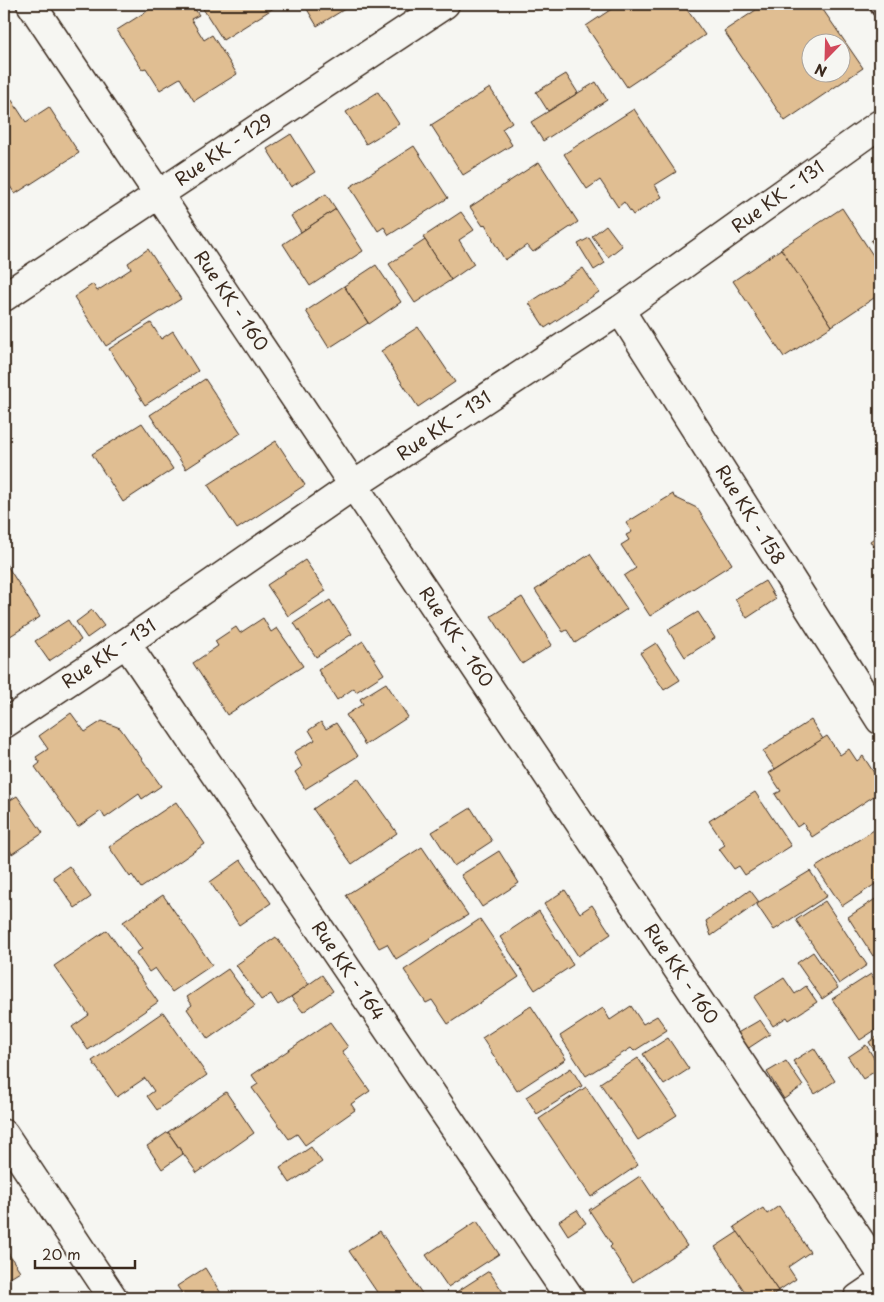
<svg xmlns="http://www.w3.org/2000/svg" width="884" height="1302" font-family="'Playpen Sans',sans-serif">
<rect width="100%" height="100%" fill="#f6f6f2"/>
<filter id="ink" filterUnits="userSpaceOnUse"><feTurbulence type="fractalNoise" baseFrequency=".02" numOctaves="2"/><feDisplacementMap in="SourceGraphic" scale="10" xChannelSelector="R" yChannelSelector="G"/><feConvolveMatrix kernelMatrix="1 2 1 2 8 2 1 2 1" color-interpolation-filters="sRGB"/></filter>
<g filter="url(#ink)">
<g fill="#e0be92" stroke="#3b2a1e" fill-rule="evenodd">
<path d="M158,4h33l8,11 -8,4 13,21 8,-5 25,39 -43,27 -14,-23 -20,12 -14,-22 -4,1 -25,-39z"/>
<path d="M200,4h80l-57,36z"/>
<path d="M304,4h49l-36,22z"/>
<path d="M619,4h64l22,31 -78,52 -41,-61z"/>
<path d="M765,4h54l44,64 -78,53 -61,-90zM812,42h30v30h-30z"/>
<path d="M566,74l12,19 -30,18 -12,-19z"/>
<path d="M596,82l11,18 -64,41 -12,-19z"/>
<path d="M4,88l22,34 23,-15 30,46 -64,41 -11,-17z"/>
<path d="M490,88l22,34 -10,7 10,16 -49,30 -32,-50z"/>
<path d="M378,92l21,32 -33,20 -20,-32z"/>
<path d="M634,109l42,63 -21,13 7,12 -29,18 -9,-13 -6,5 -18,-27 -13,9 -23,-35z"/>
<path d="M291,134l24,38 -24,15 -24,-38z"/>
<path d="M414,146l34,52 -59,37 -5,-8 -6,4 -28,-44z"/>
<path d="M539,162l39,60 -45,30 -6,-7 -22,15 -13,-21 1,-1 -8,-14 -2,2 -13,-19z"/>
<path d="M326,194l10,15 -35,23 -10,-16z"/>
<path d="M842,208l38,58v28l-48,32 -52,-77z"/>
<path d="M336,209l27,42 -53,35 -27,-42z"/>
<path d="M461,212l13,18 -15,10 15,24 -23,16 -28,-43z"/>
<path d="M606,225l16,21 -14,11 -16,-21z"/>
<path d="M880,234v13l-3,2 -6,-8z"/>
<path d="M589,238l16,25 -11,7 -16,-26z"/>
<path d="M425,240l26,40 -36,23 -26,-39z"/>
<path d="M148,249l33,50 -75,47 -32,-49 19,-13 4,7 34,-22 -3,-6z"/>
<path d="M781,249l51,77 -48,31 -51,-76z"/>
<path d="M376,265l25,37 -32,22 -25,-38z"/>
<path d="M583,268l16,24 -54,36 -16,-25z"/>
<path d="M344,286l24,37 -39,25 -23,-37z"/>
<path d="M151,323l10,16 12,-8 25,40 -53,34 -36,-56z"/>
<path d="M418,327l37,55 -37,25 -37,-56z"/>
<path d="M205,379l36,54 -55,36 -36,-54z"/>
<path d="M142,423l31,46 -50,33 -31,-48z"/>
<path d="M276,441l29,44 -68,44 -29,-44z"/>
<path d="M673,494l1,3 23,11 35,56 -82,52 -26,-40 12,-8 -15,-23 8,-5 -3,-5 6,-3 -6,-9z"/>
<path d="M880,534v23l-10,-16z"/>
<path d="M590,554l37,55 -52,34 -8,-13 -4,2 -28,-42z"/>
<path d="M305,560l21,31 -38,25 -21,-31z"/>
<path d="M4,561l36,56 -36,23z"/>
<path d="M765,581l11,18 -29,19 -12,-19z"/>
<path d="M522,597l30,48 -30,19 -31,-48z"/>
<path d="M330,600l22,34 -36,23 -22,-34z"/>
<path d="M92,610l12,16 -17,12 -11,-16z"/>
<path d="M698,612l17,26 -30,19 -17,-27z"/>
<path d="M263,618l8,14 6,-4 26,38 -76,49 -34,-52 25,-17 -3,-5 21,-14 4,6z"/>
<path d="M68,620l13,20 -32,21 -14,-20z"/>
<path d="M363,641l21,33 -28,18 -2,-4 -17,12 -19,-30z"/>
<path d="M656,643l24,37 -16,10 -24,-37z"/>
<path d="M386,683l22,34 -43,28 -19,-30 17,-11 -3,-5z"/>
<path d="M71,713l14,19 17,-11 18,7 41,58 -19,13 -3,-5 -34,24 -4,-7 -23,16 -43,-60 5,-4 -4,-6 12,-8 -9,-13z"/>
<path d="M811,720l12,19 -48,30 -12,-18z"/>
<path d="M321,722l5,7 10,-6 22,33 -53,33 -10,-17 7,-5 -8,-15 21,-12 -6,-10z"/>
<path d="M827,736l13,19 9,-6 8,12 6,-5 17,26v10l-68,45 -9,-14 -6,4 -22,-33 6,-3 -12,-18z"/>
<path d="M358,778l39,55 -45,31 -39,-55z"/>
<path d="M755,792l36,54 -46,29 -6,-9 -5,3 -15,-20 6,-4 -16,-24z"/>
<path d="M17,796l26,37 -31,21 -8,-12v-45l3,5z"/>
<path d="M176,802l29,42 -64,44 -9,-13 -2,2 -21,-30z"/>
<path d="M471,808l21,33 -38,25 -22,-34z"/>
<path d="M874,830l6,9v42l-38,25 -26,-39z"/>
<path d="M4,842l7,10 -7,5z"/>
<path d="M422,847l46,68 -72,44 -9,-15 -8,4 -33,-53z"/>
<path d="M499,851l20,32 -37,24 -21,-32z"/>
<path d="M241,860l30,43 -32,22 -29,-43z"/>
<path d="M69,866l22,31 -16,11 -22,-31z"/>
<path d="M810,871l17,25 -53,34 -17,-25 2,-3z"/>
<path d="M565,890l15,23 12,-8 19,29 -33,22 -34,-52z"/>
<path d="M750,890l9,12 -48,34 -5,-15z"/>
<path d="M163,895l49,70 -40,27 -17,-24 -6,4 -13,-19 6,-4 -19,-27z"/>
<path d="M880,896v55l-7,5 -25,-39z"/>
<path d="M825,901l42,64 -28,19 -43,-64z"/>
<path d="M539,911l34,54 -38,25 -35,-53z"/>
<path d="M480,919l39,58 -71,47 -16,-24 -6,3 -22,-33z"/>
<path d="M107,930l51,72 -70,48 -16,-23 17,-12 -35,-49z"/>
<path d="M276,937l33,48 -31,20 -7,-11 -10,6 -25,-35z"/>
<path d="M813,952l25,36 -16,11 -25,-36z"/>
<path d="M228,969l27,37 -47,33 -21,-30 5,-4 -5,-8z"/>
<path d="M871,974l9,14v39l-20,13 -28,-41z"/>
<path d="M322,975l11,16 -30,21 -12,-15z"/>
<path d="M784,978l11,16 11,-8 11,16 -28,18 -2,-3 -14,9 -19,-29z"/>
<path d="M531,1006l35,53 -49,32 -35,-53z"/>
<path d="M631,1006l12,18 14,-8 10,14 -33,21 -3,-3 -45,28 -26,-40 43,-28 7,12z"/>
<path d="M163,1012l44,63 -50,35 -10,-14 7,-5 -9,-13 -28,19 -25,-36z"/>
<path d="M760,1020l10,14 -26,17 -10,-16z"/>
<path d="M330,1022l18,25 -6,4 28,40 -19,13 4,6 -50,35 -8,-11 -8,5 -37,-51 6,-4 -6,-9z"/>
<path d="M880,1035v25l-11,-18z"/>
<path d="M668,1038l21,31 -25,16 -21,-31z"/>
<path d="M866,1045l14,23 -17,11 -15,-22z"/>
<path d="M814,1048l21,33 -20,13 -22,-33z"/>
<path d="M638,1058l39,57 -39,25 -38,-57z"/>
<path d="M786,1061l17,25 -19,13 -17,-27z"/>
<path d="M571,1068l11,18 -45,28 -11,-17z"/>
<path d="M586,1087l52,78 -47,32 -52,-78z"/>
<path d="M226,1092l28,41 -57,40 -29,-41z"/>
<path d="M168,1132l15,22 -21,15 -15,-23z"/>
<path d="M311,1147l11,15 -32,21 -10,-15z"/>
<path d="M640,1176l47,70 -54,36 -23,-35 2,-2 -23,-35z"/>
<path d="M779,1206l31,46 -22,15 8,12 -18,12 -44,-64 29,-19 4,6z"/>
<path d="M577,1210l9,13 -18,12 -9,-14z"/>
<path d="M477,1221l22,33 -51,33 -22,-32z"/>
<path d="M380,1231l45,67h-44l-32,-47z"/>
<path d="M738,1232l40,59 -10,7h-19l-34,-51z"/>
<path d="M4,1247l16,24 -16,10z"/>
<path d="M205,1268l19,30h-39l-8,-12z"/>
<path d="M489,1271l18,27h-60z"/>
</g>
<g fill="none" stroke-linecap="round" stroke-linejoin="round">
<defs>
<path id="service" d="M877,4l3,5"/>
<g id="minor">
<path d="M31,4l849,1267"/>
<path d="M4,297l441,-293"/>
<path d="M620,310l260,410"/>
<path d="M126,643l444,655"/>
<path d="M4,724l122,-81 228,-158 266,-175 260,-186"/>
<path d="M4,1134l109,164"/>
</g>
<path id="tertiary" d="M858,1298l22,-15"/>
</defs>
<use href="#service" stroke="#3b2a1e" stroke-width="19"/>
<use href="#minor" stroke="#3b2a1e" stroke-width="31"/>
<use href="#tertiary" stroke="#3b2a1e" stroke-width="31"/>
<use href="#service" stroke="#f6f6f2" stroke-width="15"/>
<use href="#minor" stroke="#f6f6f2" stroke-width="28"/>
<use href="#tertiary" stroke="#f6f6f2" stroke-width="28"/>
</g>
</g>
<g text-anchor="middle" stroke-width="4" stroke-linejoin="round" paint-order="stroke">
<g font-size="18" fill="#3b2a1e" stroke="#f6f6f2">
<text transform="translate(224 150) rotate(-34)" y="6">Rue KK - 129</text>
<text transform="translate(778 197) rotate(-36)" y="6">Rue KK - 131</text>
<text transform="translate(231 301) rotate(56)" y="6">Rue KK - 160</text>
<text transform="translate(444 426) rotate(-34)" y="6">Rue KK - 131</text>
<text transform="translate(750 515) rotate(58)" y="6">Rue KK - 158</text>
<text transform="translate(456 637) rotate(56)" y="6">Rue KK - 160</text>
<text transform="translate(109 654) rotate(-34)" y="6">Rue KK - 131</text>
<text transform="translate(348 971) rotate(56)" y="6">Rue KK - 164</text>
<text transform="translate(681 974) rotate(56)" y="6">Rue KK - 160</text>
</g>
</g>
<rect width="884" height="1302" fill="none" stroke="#f6f6f2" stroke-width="20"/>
<rect x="10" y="10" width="864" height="1282" fill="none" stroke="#3b2a1e" stroke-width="2" filter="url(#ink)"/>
<g transform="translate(826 58) rotate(203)"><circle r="24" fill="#f6f6f2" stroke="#aba49d"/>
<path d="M0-4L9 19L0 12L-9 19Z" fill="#d1495b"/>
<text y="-8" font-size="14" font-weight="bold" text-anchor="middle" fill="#3b2a1e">N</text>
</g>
<path d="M35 1260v8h100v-8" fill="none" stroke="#3b2a1e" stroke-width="2.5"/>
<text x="42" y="1260" font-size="15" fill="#3b2a1e" stroke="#f6f6f2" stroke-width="4" paint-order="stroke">20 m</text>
</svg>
